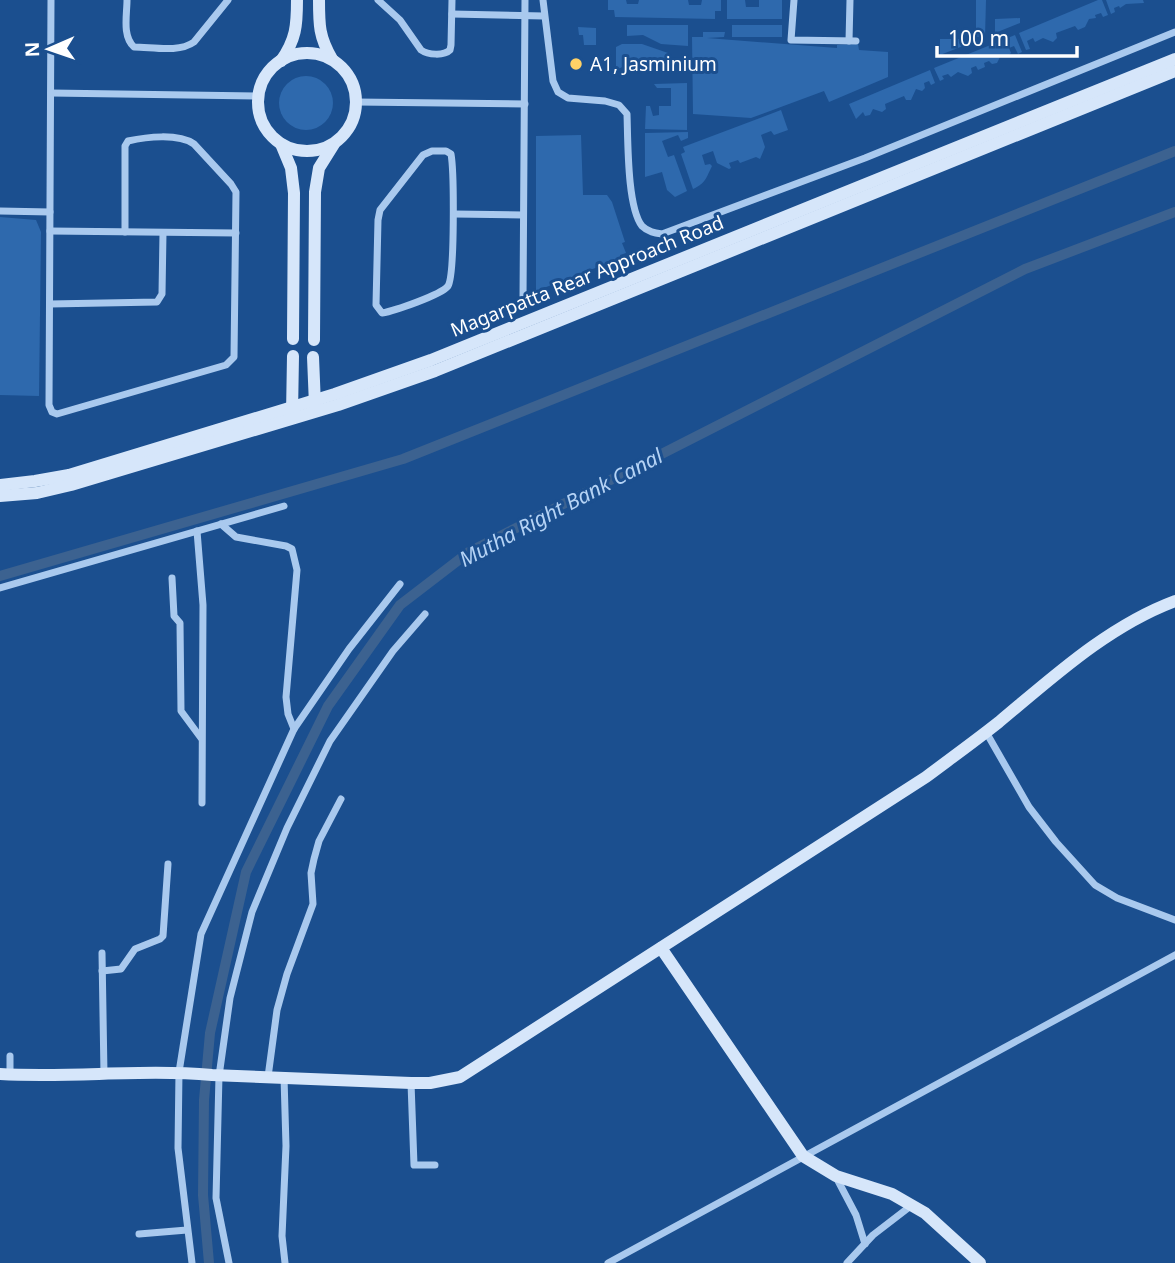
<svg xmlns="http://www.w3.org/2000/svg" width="1175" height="1263" font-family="'Noto Sans',sans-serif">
<rect width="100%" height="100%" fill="#1b4f8f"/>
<g fill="#2e69ad">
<path d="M608,0h18l1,4h11l1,-4h49l1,5h12l1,-5h19v11h-6v8l-100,-2 -1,-7h-6z"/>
<path d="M727,0h18l1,7h13v-7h23v19h-55z"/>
<path d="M976,0h10l-1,37h-9z"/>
<path d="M1098,0h4l6,15 -5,2 -2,-4 -6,2 1,3 -7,1 -4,8 -7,3 -3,-4 -19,7 1,5 -4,4 -10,-4 -8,4 -2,-4 -6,3 3,8 -4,1 -7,-17z"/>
<path d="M1106,0h37l1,3 -18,1 -6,4 -1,-2 -5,2 1,4 -4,2z"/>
<path d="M1020,18v5l-25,10v-14z"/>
<path d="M627,25h61v21l-27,-2 -18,-9 -16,1z"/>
<rect x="732" y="25" width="50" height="12"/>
<path d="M578,27l18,1v17h-12l-1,-10h-4z"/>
<path d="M703,32h22l-1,5 -17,1 130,10v-3l21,-1 1,6 29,2v25l-59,25 -5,-11 -73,27 -58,-4 -1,-77h11z"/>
<path d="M1015,35l7,17 -4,2 -4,-8 -5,2 2,5 -4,4 -6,-2 -4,8 -5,1 -3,-3 -5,2 1,4 -7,3 -2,-4 -5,2 1,5 -4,3 -10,-4 -7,5 -3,-3 -6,2 2,3 -4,2 -6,-13z"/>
<path d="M940,39h23v7l-23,9z"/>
<path d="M622,44h20l26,9v11l-6,1v6l-8,1v-13h-15l-23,11v-23z"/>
<path d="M930,70l5,13 -4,2 -2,-4 -5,2 1,5 -3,3 -6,-2 -5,11h-5l-2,-4 -19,8 1,5 -4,3 -9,-3 -3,6 -5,1 -2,-4 -7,7 -7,-15z"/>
<circle cx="306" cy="103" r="27"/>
<path d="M687,83v47l-42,-1 1,-23h4l3,10 6,-1v-9h12v-18h-14l-3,-4z"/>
<path d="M781,110l7,20 -14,5 -3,-4 -10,4 4,12 -5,12 -4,-2 -16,6 -2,-3 -9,3 2,5 -2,1 -12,-6 -4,-12 -11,4 3,10 5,-1 2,2c-6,12 -6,17 -19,23l-12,-35 4,-2 -2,-5z"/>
<path d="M688,132v6l-7,3 -3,-6 -16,6 6,16 6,-2 13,36 -12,6 -8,-7 -5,-18 -17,5v-44z"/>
<path d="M581,135l2,60h24l5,7 13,40 -3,1 4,10 -6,2 1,3 -85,33v-155z"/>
<path d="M0,217l36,3 5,12 -2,164 -39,-1z"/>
</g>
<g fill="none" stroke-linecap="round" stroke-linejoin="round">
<g stroke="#3c6290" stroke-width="10">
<path d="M0,576l403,-117 772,-308"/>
<path d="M209,1263l-6,-68 1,-95 6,-67 36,-161 82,-166 72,-101 69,-53 556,-283 150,-57"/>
</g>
<g stroke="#a9c9ee" stroke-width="7">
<path d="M51,0l-2,405 3,7 5,2 169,-49 8,-8 2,-165 -5,-8 -37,-40c-16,-11 -48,-7 -66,-3l-3,5v86"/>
<path d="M127,0c0,15 -5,36 7,47 18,0 45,6 60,-5l34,-42"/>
<path d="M378,0l22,20 21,30c7,5 23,6 29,0l1,-5 1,-45"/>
<path d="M543,0l10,81 5,11 10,6 37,3 14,4 8,9c1,26 0,93 15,112 6,6 13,7 20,8l203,-76 310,-126"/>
<path d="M794,0l-3,40 65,1"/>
<path d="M452,14l92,2"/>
<path d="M849,41l1,-41"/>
<path d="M51,93l208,3"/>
<path d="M356,102l169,2"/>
<path d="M432,151h14l5,3c3,17 4,121 -3,132 -7,9 -54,25 -66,27l-6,-8 2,-85 2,-10 43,-55z"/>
<path d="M0,211l50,1"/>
<path d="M454,214l69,1"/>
<path d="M50,231l186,2"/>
<path d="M523,300l2,-300"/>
<path d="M50,304l107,-2 5,-8 1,-61"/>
<path d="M221,524l15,13 50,9 6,3 5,21 -11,127 2,17 6,15"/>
<path d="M197,531l6,74 -1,198"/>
<path d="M172,578l2,38 6,7 1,88 20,27"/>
<path d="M0,588l284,-82"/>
<path d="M986,732l43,75 27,35 39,43 22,13 58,22"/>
<path d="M102,953l2,121"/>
<path d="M102,971l19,-2 14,-20 25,-10 3,-3 5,-72"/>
<path d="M10,1056v19"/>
<path d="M268,1077l9,-67 10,-36 26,-70 -2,-31 3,-14 5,-18 22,-42"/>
<path d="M284,1077l2,69 -4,90 3,27"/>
<path d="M411,1083l3,82h21"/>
<path d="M836,1177l20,38 9,29"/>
<path d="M139,1234l48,-4"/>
<path d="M192,1263l-14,-115 1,-76 22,-138 93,-205 55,-80 51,-65"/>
<path d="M229,1263l-13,-65 3,-122 11,-78 22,-86 35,-84 43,-87 63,-90 32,-37"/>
<path d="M608,1263l567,-308"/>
<path d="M847,1263l26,-28 39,-30"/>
</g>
<g stroke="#d6e6fa" stroke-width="12">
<path d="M319,0c0,25 0,37 13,59"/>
<circle cx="307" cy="102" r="49"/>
<path d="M281,61c15,-22 16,-35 16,-61"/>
<path d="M281,144l10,24 3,25 -1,146"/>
<path d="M314,340l1,-148 4,-24 15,-24"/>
<path d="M313,357l2,48"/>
<path d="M292,414l1,-58"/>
<path d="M0,485l35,-4 34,-6 266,-81 96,-34 744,-301"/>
<path d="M0,496l37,-3 34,-8 267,-80 97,-34 740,-300"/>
<path d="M661,948l142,208 33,20 56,18 33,19 55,50"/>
<path d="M0,1074c71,4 142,-5 212,1l199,8h19l30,-6 466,-300c24,-18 49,-36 73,-55 54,-45 109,-96 176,-121"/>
</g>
</g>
<circle fill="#ffd166" stroke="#1b4f8f" stroke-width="2.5" cx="576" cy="64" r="7"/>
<g text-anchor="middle" stroke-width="6" stroke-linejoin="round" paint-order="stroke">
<g font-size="19" fill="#fff" stroke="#1b4f8f" text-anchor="start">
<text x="590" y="71">A1, Jasminium</text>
</g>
<g font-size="19" fill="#fff" stroke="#1b4f8f">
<text transform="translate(587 276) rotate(-22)" y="7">Magarpatta Rear Approach Road</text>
</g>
<g font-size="21" font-style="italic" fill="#b5d3f5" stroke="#1b4f8f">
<text transform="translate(561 508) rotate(-28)" y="7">Mutha Right Bank Canal</text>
</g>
</g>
<g transform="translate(49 49) rotate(268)" stroke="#1b4f8f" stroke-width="5" paint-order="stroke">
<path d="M0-5L12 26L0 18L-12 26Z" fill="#ffffff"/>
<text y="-10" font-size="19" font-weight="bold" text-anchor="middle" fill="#ffffff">N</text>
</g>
<path d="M937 46v10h140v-10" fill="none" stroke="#ffffff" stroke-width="3.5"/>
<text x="948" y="46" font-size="21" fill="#ffffff" stroke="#1b4f8f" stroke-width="5" paint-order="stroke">100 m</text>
</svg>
